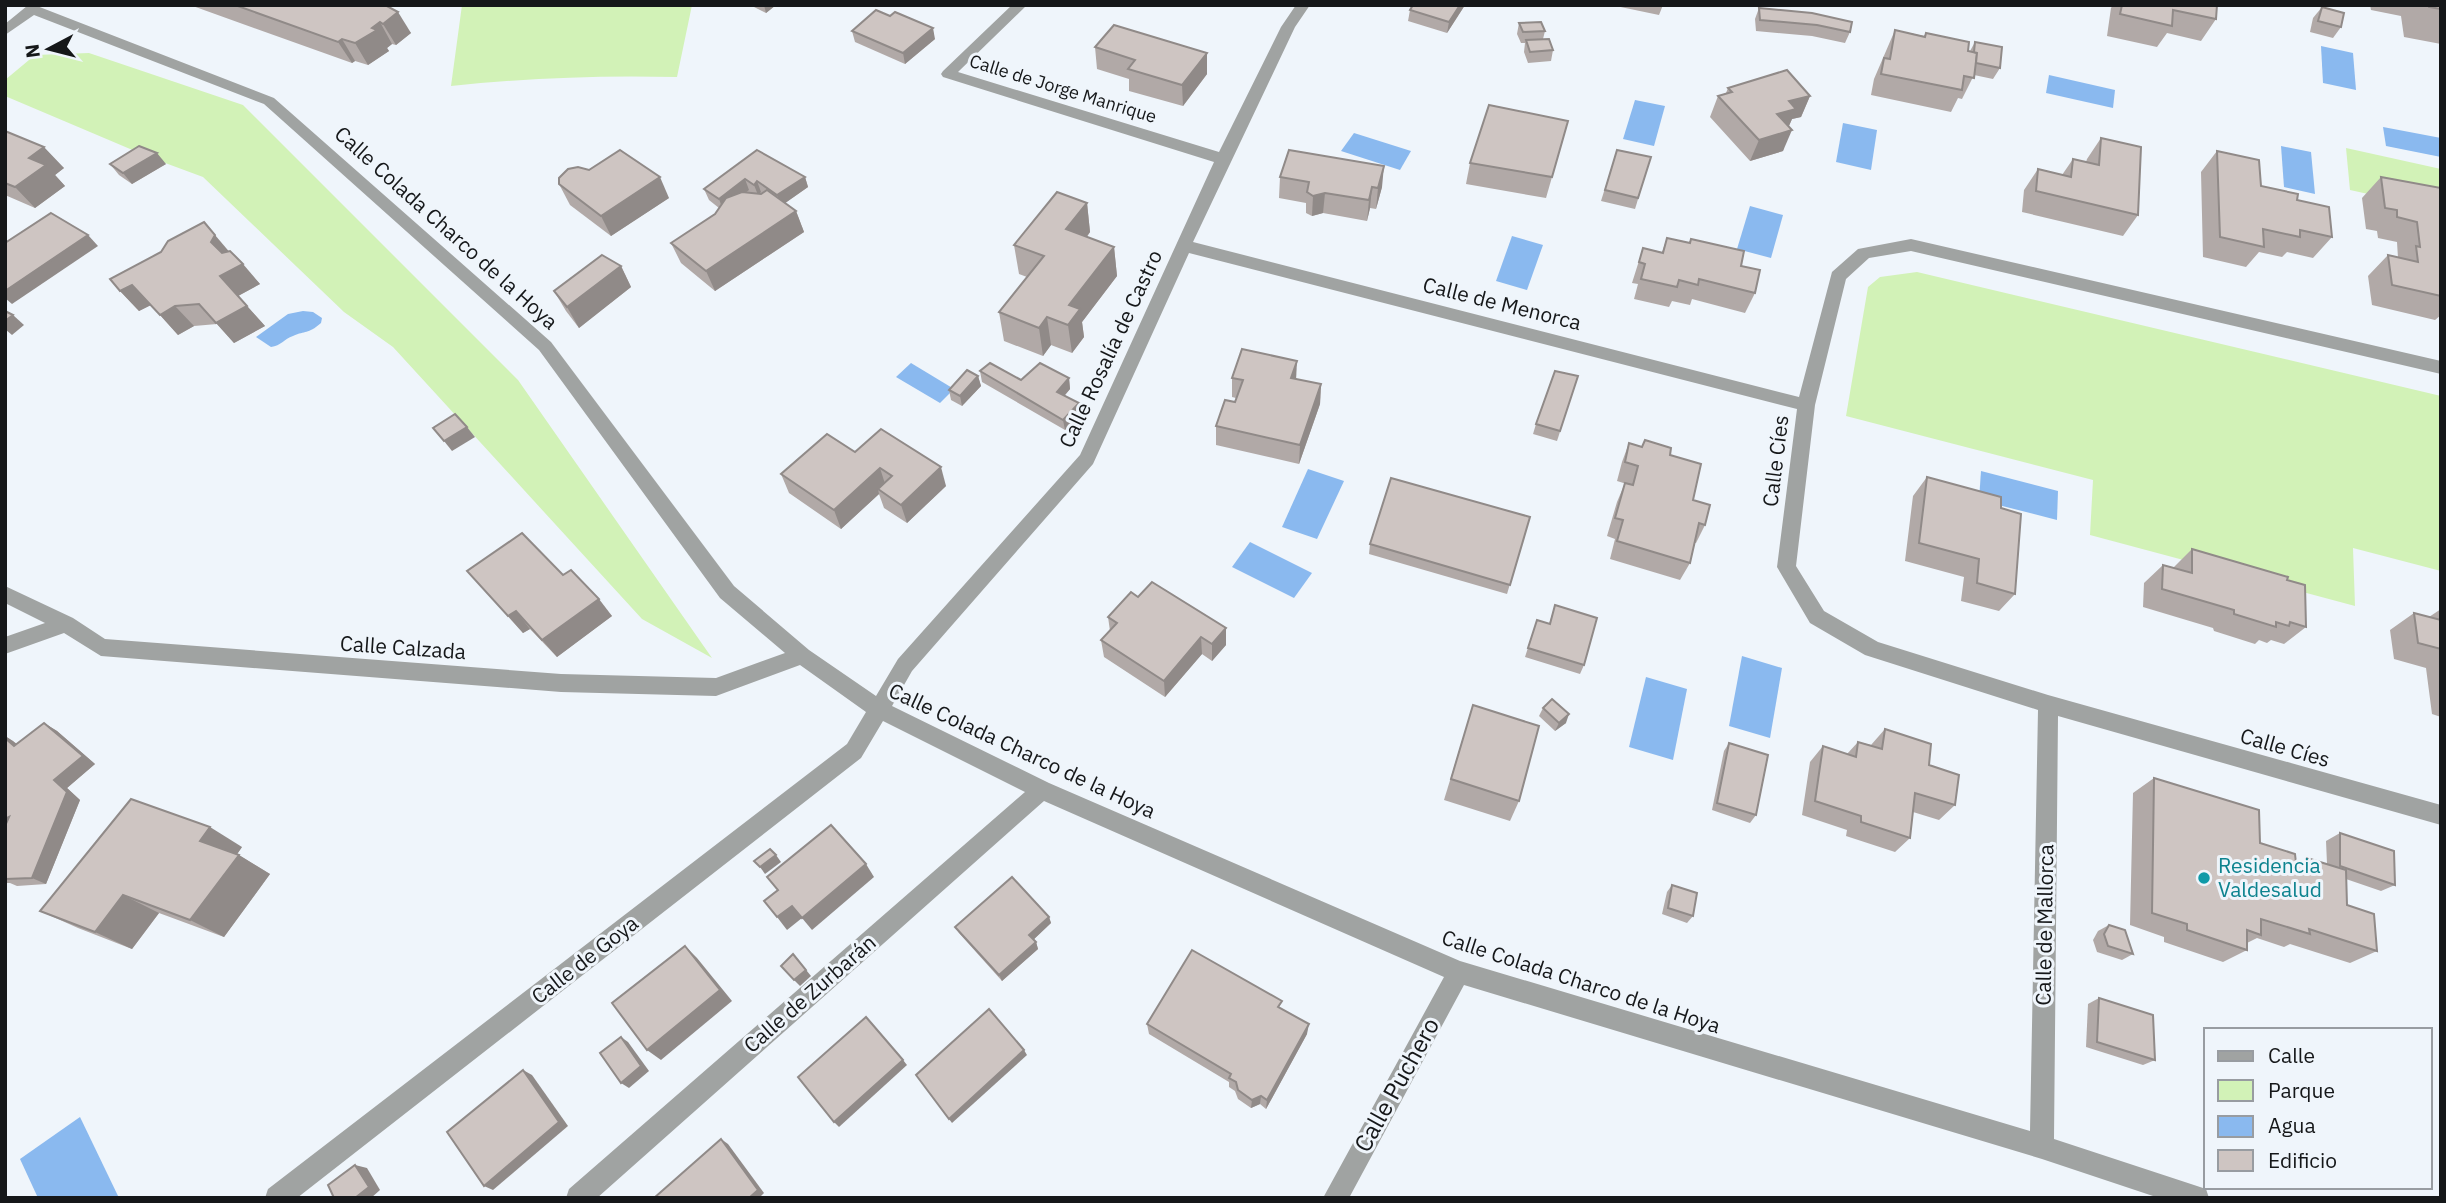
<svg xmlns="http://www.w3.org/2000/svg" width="2446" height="1203" font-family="'IBM Plex Sans',sans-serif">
<rect width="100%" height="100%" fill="#eff5fb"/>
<g fill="#d2f2b7">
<path d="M462,5h230l-15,72c-77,-2 -150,1 -226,9z"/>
<path d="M89,53l154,52 275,275 194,278 -70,-39 -249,-272 -49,-35 -141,-135 -54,-20 -144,-61v-16l30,-25z"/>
<path d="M2346,148l95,21v41l-91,-20z"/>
<path d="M1917,272l524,124v175l-88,-23 2,58 -265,-71 3,-55 -247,-64 22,-129 12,-10z"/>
</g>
<g fill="#8ab9ef">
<path d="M2321,46l32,7 3,37 -33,-7z"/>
<path d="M2049,75l66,15 -2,18 -67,-15z"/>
<path d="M1635,100l30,6 -11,40 -31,-7z"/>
<path d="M1843,123l34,7 -6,40 -35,-8z"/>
<path d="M2383,127l58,11v19l-55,-11z"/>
<path d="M1354,133l57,18 -11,19 -59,-19z"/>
<path d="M2281,146l30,6 4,42 -31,-7z"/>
<path d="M1750,206l33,9 -12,43 -34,-9z"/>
<path d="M1512,236l31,9 -16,45 -31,-9z"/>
<path d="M303,311l10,1 9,6 -1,5c-14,12 -15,7 -28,13 -9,3 -12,10 -22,11l-15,-10 32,-23z"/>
<path d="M911,363l43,26 -14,14 -44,-26z"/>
<path d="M1308,469l36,12 -27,58 -35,-12z"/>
<path d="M1981,471l77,20 -1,29 -78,-20z"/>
<path d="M1250,542l62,31 -18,25 -62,-31z"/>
<path d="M1742,656l40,12 -12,70 -41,-12z"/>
<path d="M1646,677l41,12 -14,71 -44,-13z"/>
<path d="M80,1117l39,81h-81l-18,-39z"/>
</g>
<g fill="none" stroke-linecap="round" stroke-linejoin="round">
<path fill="#a0a3a2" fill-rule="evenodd" d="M1012,5h15l-69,67 261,80 62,-125 15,-22h14l-15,22 -102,215 606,155 33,-125 26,-23 53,-10 530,122v13l-530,-123 -42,7 -23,21 -31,126 -19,161 28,45 54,31 170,53 393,110v20l-383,-109 -4,423 143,47 9,3 3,9h-50l-117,-39 -578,-174 -115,213h-26l121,-221 -400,-176 -447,397h-31l3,-9 456,-397 -142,-71 -22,37 -564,440h-32l3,-9 579,-445 19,-32 -66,-47 -84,31 -155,-4 -460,-36 -37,-23 -59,21v-17l40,-14 -40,-20v-17l68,32 32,21 456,35 155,4 69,-25 -65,-55 -181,-248 -275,-246 -230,-89 -29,20v-11l22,-18h10l237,92 277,244 183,244 75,64 67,46 22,-37 182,-204 134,-293 -271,-85 -2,-3 2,-3zM1189,253l608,156 -20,158 33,56 55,32 173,55 -8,421 -570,-170 -411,-178 -157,-77 20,-35 181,-207z"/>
</g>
<g fill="#b1a9a7">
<path d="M190,5h195l26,28 -15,12 -4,-1 -5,4 2,3 -21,14 -13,-4 -3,2z"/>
<path d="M750,5h26l-10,8z"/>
<path d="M1413,5h52l-18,28 -39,-12 2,-11z"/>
<path d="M1611,5h52l-4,10z"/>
<path d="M2113,5h104l-1,14 -15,22 -34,-8 -10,14 -50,-11 4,-28z"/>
<path d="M2370,5h71v39l-37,-7 -3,-21 -30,-6z"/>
<path d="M2322,7l19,20 -8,11 -23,-6 3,-14z"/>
<path d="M1759,8l91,24 -5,11 -33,-7 -56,-5 -1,-12z"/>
<path d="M1519,23l26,8 -2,8 10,11 -2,11 -23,2 -4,-11 1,-9h-4l-4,-9z"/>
<path d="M1895,30l29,6 2,-3 44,18 5,-9 25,26 -7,11 -19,-4 -12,24 -4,-1 -7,14 -80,-17 3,-16z"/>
<path d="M852,31l83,8 -30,25 -50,-22z"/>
<path d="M1095,47l112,27 -24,32 -54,-15v-12l-32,-10z"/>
<path d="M1728,88l82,8 -9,21 -9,2 -3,7 -6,25 -33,10 -40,-44 8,-21 8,-3z"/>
<path d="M1568,121l-22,77 -80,-14 4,-21z"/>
<path d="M5,131l59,37 -9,7 10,11 -30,22 -30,-13z"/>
<path d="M2101,138l37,77 -15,21 -101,-24 2,-22 14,-21 24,6 11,-16 13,3 1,-3z"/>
<path d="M757,150l48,27 3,10 -23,16 11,8 8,21 -89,59 -34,-28 -10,-20 44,-29 4,-6 -10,-8 -5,-11z"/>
<path d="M1617,150l34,7 -16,52 -34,-8z"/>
<path d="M2217,151l44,35 36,14 35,37 -19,21 -26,-6 -5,5 -23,-5 -13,15 -43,-10 -2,-85z"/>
<path d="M110,164h56l-34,20 -13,-9z"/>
<path d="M589,170l80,28 -58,38 -41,-31 -11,-21z"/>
<path d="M1280,177l102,10 -6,22 -6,-1 -3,13 -44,-8 -11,3 -6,-3v-10l-27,-5z"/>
<path d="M2381,177l60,11v127l-6,5 -63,-15 -4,-29 20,-21 10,3 -1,-16 -19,-4 -1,-7 -11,-2 -4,-31z"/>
<path d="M1087,203l3,29 -3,5 27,10 3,29 -35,46 2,15 -12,16 -21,-8 -8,11 -39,-15 -5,-29 28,-35 -8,-3 -5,-29z"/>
<path d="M1667,238l22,5 2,-4 50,27 14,27 -10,20 -53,-14 -2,6 -18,-4 -3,6 -35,-8 4,-15 -6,-1 11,-35 19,4z"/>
<path d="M229,251l31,33 -22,12 27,30 -31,17 -17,-19 -23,2 -16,9 -27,-30 -12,6 -19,-20z"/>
<path d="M621,266l10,21 -52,41 -13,-17 -12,-20z"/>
<path d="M980,371l41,9 48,-2 1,11 -5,6 15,18 -15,17 -83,-48z"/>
<path d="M978,376l3,10 -19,20 -11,-6 -2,-10z"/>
<path d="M1578,376l-21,65 -24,-7 3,-10z"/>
<path d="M1232,378l64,1 25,5 -1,20 -21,60 -83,-19v-19l19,-24 1,-4 -4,-1z"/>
<path d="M1629,443l41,12 35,70 -9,18h-2l-4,20 -10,17 -70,-21 5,-20 -8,-3 10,-34 8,-19 5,2 -13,-4 5,-19z"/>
<path d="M855,452l91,34 -39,37 -23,-15 -5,-14 -38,35 -52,-36 -8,-19z"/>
<path d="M1927,477l74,31 14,86 -16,17 -38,-10 3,-24 -59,-16 8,-65z"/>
<path d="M1530,517l-23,77 -138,-40 1,-10z"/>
<path d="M2192,549l95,31 19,47 -22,17 -13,-4 -4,3 -8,-3 -4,4 -41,-13 -1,-3 -70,-21 1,-24 19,-18 10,3z"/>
<path d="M563,575l49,41 -55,41 -27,-28 -7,4 -41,-45z"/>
<path d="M1138,597l88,31v17l-14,16 -10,-7 -37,43 -61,-40 -3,-17 9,-9 -2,-14z"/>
<path d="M1555,605l29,60 -4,9 -55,-17 12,-37 12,4z"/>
<path d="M2441,609v108l-9,-3 -6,-46 -32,-9 -4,-29 24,-17 15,4z"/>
<path d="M1473,705l46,96 -9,20 -66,-21z"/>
<path d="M1543,708l23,15 -11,8 -16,-15z"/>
<path d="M44,723l13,8 38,33 -28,24 13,12 -34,84 -29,2 -7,-3h-5v-147l12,8z"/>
<path d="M1885,729l44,36 26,40 -16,15 -26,-8 -3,26 -15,14 -49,-16 1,-6 -45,-15 8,-53 13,-16 24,8 11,-12 13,3z"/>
<path d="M1729,743l27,72 -6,8 -38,-13 12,-59z"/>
<path d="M2154,778l106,65 37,20 10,-5 20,6 -1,-23 14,-8 55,52 -14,6 -35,-12 1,26 30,46 -27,12 -60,-19 -6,3 -27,-9 -10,5v7l-24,12 -59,-20v-5l-34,-12 3,-132z"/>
<path d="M242,847l-5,7 33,20 -46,63 -65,-24 -27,36 -54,-21 -38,-17z"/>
<path d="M1672,885l21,31 -6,7 -25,-9 5,-22z"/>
<path d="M1049,917l2,6 -18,17 3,2 2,7 -36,32 -43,-48 -4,-6z"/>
<path d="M2109,925l24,29 -11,6 -25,-8 -4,-12 5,-9z"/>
<path d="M2099,998l56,62 -12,5 -57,-18 2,-43z"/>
<path d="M1281,1008l26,26 -41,75 -6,-5 -9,4 -13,-9 -3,-8 -6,-4v-5l-80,-48 -2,-10z"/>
</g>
<g fill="#908a88">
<path d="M764,5h12l-10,8z"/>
<path d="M1460,5h5l-18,28 2,-11z"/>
<path d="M398,12l13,21 -15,12 -13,-21z"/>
<path d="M380,22l12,22 -5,4 2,3 -21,14 -13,-22z"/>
<path d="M933,28l2,11 -30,25 -2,-11z"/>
<path d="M342,39l13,22 -3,2 -14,-21z"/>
<path d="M1207,53v21l-24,32 -1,-21z"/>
<path d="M1810,96l-9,21 -9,2 -5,11 -10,-16 12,-13z"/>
<path d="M1792,130l-9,21 -33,10 9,-21z"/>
<path d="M44,147l20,21 -9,7 10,11 -30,22 -20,-21 14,-29z"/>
<path d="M157,153l9,11 -34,20 -9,-11z"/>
<path d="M1384,166l-2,21 -6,22 2,-21z"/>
<path d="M660,177l9,21 -58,38 -10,-20z"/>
<path d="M805,177l3,10 -27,19 -4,-11z"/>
<path d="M745,179l4,11 -26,20 -4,-11z"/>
<path d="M757,181l4,11 -3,3 -4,-10z"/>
<path d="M1372,187l-2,21 -3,13 2,-21z"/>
<path d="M1325,193l-2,20 -11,3 1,-20z"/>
<path d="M1087,203l3,29 -20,26 -4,-29z"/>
<path d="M796,211l8,21 -89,59 -9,-20z"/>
<path d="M88,235l10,11 -86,58 -7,-6v-7z"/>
<path d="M215,235l17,20 -4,8 -17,-21z"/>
<path d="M1114,247l3,29 -35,46 2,15 -12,16 -4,-28 1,-20z"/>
<path d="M243,264l17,20 -22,12 -18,-20z"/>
<path d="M621,266l10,21 -52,41 -12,-21z"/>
<path d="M132,285l19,20 -12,6 -19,-20z"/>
<path d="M175,306l19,20 -16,9 -18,-20z"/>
<path d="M247,306l18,20 -31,17 -18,-20z"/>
<path d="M13,315l11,10 -12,10 -7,-6v-8z"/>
<path d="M1047,317l4,28 -8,11 -4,-28z"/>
<path d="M1297,361l-1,20 -5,-3z"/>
<path d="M978,376l3,10 -19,20 -2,-10z"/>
<path d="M1069,378l1,11 -11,13 -2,-10z"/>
<path d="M1321,384l-1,20 -21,60 1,-19z"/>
<path d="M1079,403l1,10 -15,17 -2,-10z"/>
<path d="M467,427l8,10 -23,14 -8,-10z"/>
<path d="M941,467l5,19 -39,37 -6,-18z"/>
<path d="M880,468l6,19 -8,2 1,5 -38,35 -7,-19z"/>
<path d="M599,599l13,17 -55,41 -15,-17z"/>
<path d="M516,611l14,18 -7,4 -15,-17z"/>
<path d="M1226,628v17l-14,16v-17z"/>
<path d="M1201,637l1,17 -37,43 -1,-16z"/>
<path d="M1569,714l-3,9 -11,8 4,-8z"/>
<path d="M44,723l13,8 38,33 -28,24 13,12 -34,84 -14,-6 22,-98z"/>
<path d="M5,736l8,5 15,13 -14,-8 -9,-8z"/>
<path d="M210,827l32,20 -9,13 -33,-19z"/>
<path d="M239,855l31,19 -46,63 -34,-17z"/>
<path d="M776,855l5,7 -16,12 -5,-7z"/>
<path d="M866,864l8,13 -62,53 -10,-12z"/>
<path d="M123,895l36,18 -27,36 -37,-17z"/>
<path d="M792,906l10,12 -15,12 -10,-13z"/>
<path d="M1049,917l2,6 -20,19 -2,-7z"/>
<path d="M1036,942l2,7 -36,32 -3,-6z"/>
<path d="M685,946l12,12 35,43 -71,59 -14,-10z"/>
<path d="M793,954l18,22 -11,10 -6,-6z"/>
<path d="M1309,1024l-2,10 -41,75 1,-9z"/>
<path d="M621,1037l7,5 21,29 -20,17 -8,-5z"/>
<path d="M1024,1050l3,5 -75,68 -3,-4z"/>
<path d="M903,1060l4,5 -68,62 -5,-5z"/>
<path d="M523,1070l9,5 36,51 -75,64 -9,-4z"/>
<path d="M1261,1096l-1,8 -9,4 1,-8z"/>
<path d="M721,1139l7,5 36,49 -5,5h-10z"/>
<path d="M355,1165l12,3 13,22 -9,8h-16z"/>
</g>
<g fill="#cec5c2" stroke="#908a88" stroke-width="2">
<path d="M235,5h150l13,7 -15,12 -3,-2 -8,6 5,2 -22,13 -13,-4 -4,3z"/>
<path d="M1413,5h47l-11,17 -39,-12z"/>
<path d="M2122,5h95l-1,14 -43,-9 -1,16 -52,-12z"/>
<path d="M2429,5h12v4l-12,-2z"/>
<path d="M2322,7l22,6 -3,14 -23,-6z"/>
<path d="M1759,8l53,5 40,9 -2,10 -33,-7 -57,-5z"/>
<path d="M876,10l14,6 5,-4 38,16 -30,25 -51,-22z"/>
<path d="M1541,22l4,9 -22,1 -4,-9z"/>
<path d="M1114,25l93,28 -25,32 -54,-16 7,-9 -40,-13z"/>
<path d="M1895,30l30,7 1,-4 43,9 -1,9 9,2 -3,25 -10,-2 -2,14 -81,-16 3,-16 6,1z"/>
<path d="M1549,39l4,11 -23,2 -4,-12z"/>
<path d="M1975,42l27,5 -2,21 -24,-5 1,-10 -3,-1z"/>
<path d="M1787,70l23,26 -21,5 7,8 -19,5 15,16 -33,10 -41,-44 14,-4 -4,-4z"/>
<path d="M1489,105l79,16 -16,56 -82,-14z"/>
<path d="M5,131l39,16 -15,11 17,7 -31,22 -10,-4z"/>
<path d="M2101,138l40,9 -3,68 -102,-24 2,-22 33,8 2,-18 26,6z"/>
<path d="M139,146l18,7 -34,20 -13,-9z"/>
<path d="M620,150l40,27 -59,39 -42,-32v-6l9,-9 10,-2 11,3z"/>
<path d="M757,150l48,27 -28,18 -20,-14 -3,4 -9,-6 -26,20 -15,-10z"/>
<path d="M1289,150l95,16 -6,22 -6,-1 -3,13 -44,-7 -12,3 -6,-4 2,-10 -29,-5z"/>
<path d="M1617,150l34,7 -13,41 -33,-8z"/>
<path d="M2217,151l42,9 2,26 37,8 -1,6 32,7 3,30 -32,-7v7l-37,-8 1,18 -44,-10z"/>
<path d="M2381,177l60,11v108l-49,-11 -4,-30 30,7 -2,-16 4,1 -3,-25 -20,-5v-7l-12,-2z"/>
<path d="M767,190l29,21 -90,60 -35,-28 44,-29 11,-16 16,-6 19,2z"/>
<path d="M1057,192l30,11 -21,26 48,18 -45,58 11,4 -12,16 -21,-8 -8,11 -40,-16 45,-56 -30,-11z"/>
<path d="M51,213l37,22 -83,56v-48z"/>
<path d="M204,222l11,13 -4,7 11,11 8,-2 13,13 -23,12 27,30 -31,17 -17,-19 -24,2 -15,9 -28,-30 -12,6 -10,-12 51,-27 7,-11z"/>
<path d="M1667,238l23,5 1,-4 53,12 -3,15 19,4 -5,23 -56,-14 -1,6 -19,-5 -2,7 -36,-8 4,-15 -6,-2 4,-14 20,5z"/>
<path d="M602,255l19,11 -54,41 -13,-16z"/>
<path d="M5,311l8,4 -8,6z"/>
<path d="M1242,349l55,12 -6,17 30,6 -21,61 -84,-19 9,-26 10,2 8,-22 -11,-2z"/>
<path d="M990,363l31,17 19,-17 29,15 -12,14 22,11 -16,17 -83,-49z"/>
<path d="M967,370l11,6 -18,20 -11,-6z"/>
<path d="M1555,371l23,5 -18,55 -24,-7z"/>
<path d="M455,414l12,13 -23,14 -11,-13z"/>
<path d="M881,429l60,38 -40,38 -23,-16 14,-13 -12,-8 -46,42 -53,-36 46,-40 28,18z"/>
<path d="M1645,440l26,8 -1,7 31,9 -8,36 17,5 -5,20 -6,-2 -9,40 -73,-22 6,-21 -8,-2 10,-35 8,2 5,-19 -13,-4 4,-19 13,4z"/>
<path d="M1927,477l74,20v11l20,6 -6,80 -38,-11 2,-24 -60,-16z"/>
<path d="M1391,478l139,39 -20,68 -140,-41z"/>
<path d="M522,533l41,42 8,-5 28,29 -57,41 -26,-29 -8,5 -41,-45z"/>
<path d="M2192,549l96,28 -1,3 18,5 1,42 -16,-5 -1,4 -13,-4v5l-42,-13v-4l-72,-21 1,-24 29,8z"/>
<path d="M1152,582l74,46 -14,16 -11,-7 -37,44 -63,-41 16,-17 -9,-6 23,-25 7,5z"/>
<path d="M1555,605l42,13 -13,47 -56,-17 9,-28 13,4z"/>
<path d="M2414,613l27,7v29l-23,-6z"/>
<path d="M1552,699l17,15 -10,9 -16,-15z"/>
<path d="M1473,705l66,21 -20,75 -68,-22z"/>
<path d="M44,723l39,33 -29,24 13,12 -35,86 -27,1v-53l4,-9 -4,2v-81l9,8z"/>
<path d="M1885,729l46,15 -2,21 30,10 -4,30 -40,-12 -5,45 -49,-16v-6l-46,-15 8,-55 33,11 2,-15 24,7z"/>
<path d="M1729,743l39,12 -12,60 -39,-12z"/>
<path d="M2154,778l105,32 1,33 35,11 1,9 12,3 -1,-8 39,12 1,35 27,9 3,37 -68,-22 1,5 -49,-15v16l-14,-5v20l-60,-20v-6l-35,-11z"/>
<path d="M131,799l79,28 -10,14 39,14 -49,65 -67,-25 -28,37 -55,-21z"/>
<path d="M831,825l35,39 -64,54 -10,-12 -15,11 -13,-16 14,-11 -11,-13z"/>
<path d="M2340,833l54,18 1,34 -55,-19z"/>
<path d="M770,849l6,6 -16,12 -6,-6z"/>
<path d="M1012,877l37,40 -20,18 7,7 -37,33 -44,-48z"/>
<path d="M1672,885l25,8 -4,23 -25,-8z"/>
<path d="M2109,925l16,5 8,24 -25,-8 -4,-12z"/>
<path d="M685,946l35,44 -73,60 -35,-47z"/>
<path d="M1192,950l90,51 -4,6 31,17 -42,76 -6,-4 -9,4 -14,-10 -2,-8 -7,-4 2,-4 -84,-50z"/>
<path d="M793,954l13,16 -12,10 -13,-14z"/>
<path d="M2099,998l54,17 2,45 -58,-18z"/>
<path d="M989,1009l35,41 -75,69 -33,-44z"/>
<path d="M866,1017l37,43 -69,62 -36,-45z"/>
<path d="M621,1037l20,29 -20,17 -21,-30z"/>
<path d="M523,1070l36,52 -75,64 -37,-54z"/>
<path d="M721,1139l37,51 -9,8h-95z"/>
<path d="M355,1165l14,22 -14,11h-21l-6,-13z"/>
</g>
<circle fill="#0f9aa8" stroke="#eff5fb" stroke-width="2.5" cx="2204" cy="878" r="7"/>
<g text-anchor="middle" stroke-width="6" stroke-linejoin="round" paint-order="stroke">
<g font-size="18" fill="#151719" stroke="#eff5fb">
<text transform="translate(1063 89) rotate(17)" y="6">Calle de Jorge Manrique</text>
</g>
<g font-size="21" fill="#151719" stroke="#eff5fb">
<text transform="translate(446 228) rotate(42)" y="7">Calle Colada Charco de la Hoya</text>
<text transform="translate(1502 304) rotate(14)" y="7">Calle de Menorca</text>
<text transform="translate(1111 349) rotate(-65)" y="7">Calle Rosalía de Castro</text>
<text transform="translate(1776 461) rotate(-83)" y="7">Calle Cíes</text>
<text transform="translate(403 648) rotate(4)" y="7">Calle Calzada</text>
<text transform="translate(2285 748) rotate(16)" y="7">Calle Cíes</text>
<text transform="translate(1022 751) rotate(25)" y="7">Calle Colada Charco de la Hoya</text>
<text transform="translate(2045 925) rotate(-89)" y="7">Calle de Mallorca</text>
<text transform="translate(585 960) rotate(-38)" y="7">Calle de Goya</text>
<text transform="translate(1581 982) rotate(18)" y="7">Calle Colada Charco de la Hoya</text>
<text transform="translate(810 994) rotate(-41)" y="7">Calle de Zurbarán</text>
</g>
<g font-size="21" fill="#0d838f" stroke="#eff5fb" text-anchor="start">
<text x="2218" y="873">Residencia<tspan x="2218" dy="24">Valdesalud</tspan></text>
</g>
<g font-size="24" fill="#151719" stroke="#eff5fb">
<text transform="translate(1397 1085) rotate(-61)" y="8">Calle Puchero</text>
</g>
</g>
<rect width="2446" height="1203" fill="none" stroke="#151719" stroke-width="14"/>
<rect x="2204" y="1028" width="228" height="161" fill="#eff5fb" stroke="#989ca1" stroke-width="2"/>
<rect x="2218" y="1051" width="35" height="10" fill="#a0a3a2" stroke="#989ca1" stroke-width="2"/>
<text x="2268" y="1063" font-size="21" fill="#151719">Calle</text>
<rect x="2218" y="1080" width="35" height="21" fill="#d2f2b7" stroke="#989ca1" stroke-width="2"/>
<text x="2268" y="1098" font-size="21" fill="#151719">Parque</text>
<rect x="2218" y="1116" width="35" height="21" fill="#8ab9ef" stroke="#989ca1" stroke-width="2"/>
<text x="2268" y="1133" font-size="21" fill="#151719">Agua</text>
<rect x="2218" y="1150" width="35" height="21" fill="#cec5c2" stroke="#989ca1" stroke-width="2"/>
<text x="2268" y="1168" font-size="21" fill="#151719">Edificio</text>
<g transform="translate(49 49) rotate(263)" stroke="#eff5fb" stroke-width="5" paint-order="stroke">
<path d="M0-5L12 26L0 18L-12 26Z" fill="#151719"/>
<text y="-10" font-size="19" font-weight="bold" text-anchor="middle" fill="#151719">N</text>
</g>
</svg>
